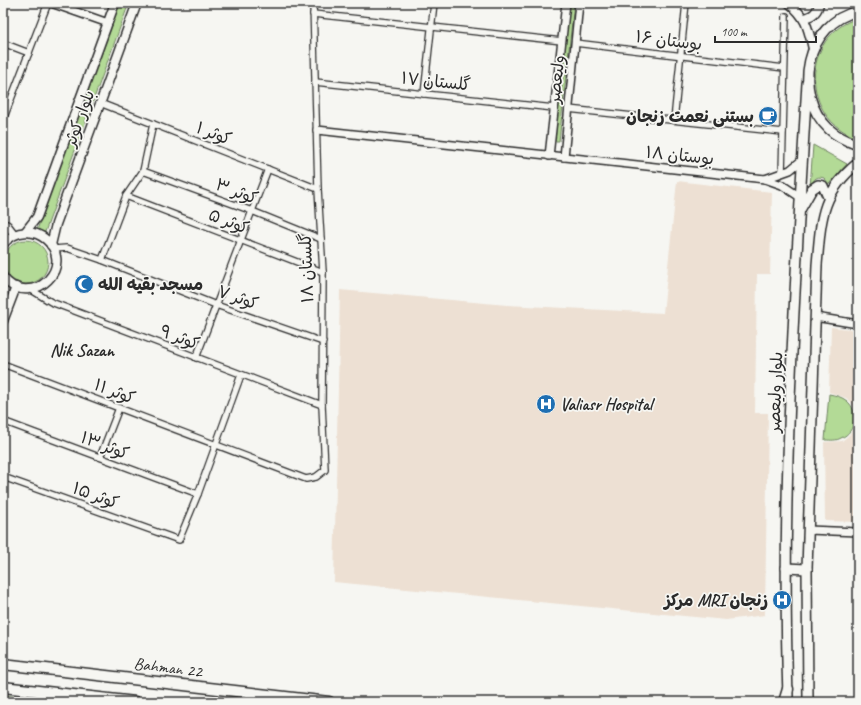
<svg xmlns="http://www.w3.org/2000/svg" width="861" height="705" font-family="Caveat,'Playpen Sans Arabic',sans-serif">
<rect width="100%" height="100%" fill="#f6f6f2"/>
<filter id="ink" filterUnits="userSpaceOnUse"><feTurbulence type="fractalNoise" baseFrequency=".025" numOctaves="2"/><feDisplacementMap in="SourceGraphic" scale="8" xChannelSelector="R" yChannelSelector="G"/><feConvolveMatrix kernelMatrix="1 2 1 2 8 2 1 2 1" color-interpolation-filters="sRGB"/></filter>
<g filter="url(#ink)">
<g fill="#ede0d3">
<path d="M677,181l95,11 -2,82h-13l-2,139h13l-3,202 -39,5 -392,-38 6,-292 167,15 156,8z"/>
<path d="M831,327l27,3v192l-33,-1 -1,-79 18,-1 7,-6 7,-11 1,-9 -5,-12 -6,-5 -17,-6z"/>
</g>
<g fill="#b3da96" stroke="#6f8260">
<path d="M119,3h10l-84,229 -8,-2z"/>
<path d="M569,3h5l-15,138h-4z"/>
<path d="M858,18v120c-58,-19 -58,-102 0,-120z"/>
<path d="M813,145l34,19 -18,20 -5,-6c-9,-3 -11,3 -14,10z"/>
<circle cx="26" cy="262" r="22"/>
<path d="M829,394c6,1 13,3 18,7 12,10 9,31 -6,37 -5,3 -10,2 -16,2z"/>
<path d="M3,695l31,4v3h-31z"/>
</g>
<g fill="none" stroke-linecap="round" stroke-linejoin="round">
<defs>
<g id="minor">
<path d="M313,14l249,27"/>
<path d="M3,43l26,10"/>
<path d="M575,43l209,25"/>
<path d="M315,82l239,26"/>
<path d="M424,94l10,-91"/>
<path d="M100,103l218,86"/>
<path d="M568,109l215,23"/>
<path d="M3,120l45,-117"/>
<path d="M674,120l12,-117"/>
<path d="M143,171l109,40 69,28"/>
<path d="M782,173l4,-157"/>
<path d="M126,196l197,76"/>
<path d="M54,249l13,-1 35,12 114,45 107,37"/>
<path d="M102,260l24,-64 17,-25 10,-47"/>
<path d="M30,289l21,13 271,103"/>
<path d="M196,358l72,-189"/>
<path d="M3,364l303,115 10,-2 9,-7 -3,-65 1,-133 -5,-83 -5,-186"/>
<path d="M3,421l195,73"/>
<path d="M100,457l19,-49"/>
<path d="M3,477l176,63 19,-46 43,-119"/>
</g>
<g id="tertiary">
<path d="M51,3l57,20"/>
<path d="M317,130l448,49 25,-9 12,-10"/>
<path d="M549,156l17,-153"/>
<path d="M564,157l15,-154"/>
<path d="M765,179l17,6 18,12"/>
<path d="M3,224l4,1 7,9"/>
<path d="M815,317l43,7"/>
<path d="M808,530l50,2"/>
</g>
<g id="secondary">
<path d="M789,3c18,15 19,25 24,46"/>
<path d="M804,18c9,-2 14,-6 15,-15"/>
<path d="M26,231l11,-14 78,-214"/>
<path d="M3,244c28,-32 72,8 45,36 -5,5 -11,9 -19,9 -10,1 -20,-3 -26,-12"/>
<path d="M51,245l5,-21 81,-221"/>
<path d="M3,321l13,-34"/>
</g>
<g id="primary">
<path d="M858,11c-52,12 -67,82 -29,118 8,8 18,12 29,16"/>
<path d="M800,210l12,-21 6,-4 5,1 5,11"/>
<path d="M786,568l21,1"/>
<path d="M788,696c-7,-205 7,-409 19,-613"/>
<path d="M808,702l-1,-133 10,-304c4,-45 3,-71 41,-102"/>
</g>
<g id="trunk">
<path d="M3,664l326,38"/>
<path d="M3,687l132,15"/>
<path d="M808,700v2"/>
<path d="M784,702l4,-13"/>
</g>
</defs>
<use href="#minor" stroke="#2b2b2b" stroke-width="8"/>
<use href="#tertiary" stroke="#2b2b2b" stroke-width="10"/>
<use href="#secondary" stroke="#2b2b2b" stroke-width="11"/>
<use href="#primary" stroke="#2b2b2b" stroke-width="12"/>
<use href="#trunk" stroke="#2b2b2b" stroke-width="13"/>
<use href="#minor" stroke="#f6f6f2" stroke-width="5.5"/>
<use href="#tertiary" stroke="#f6f6f2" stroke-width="7"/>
<use href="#secondary" stroke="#f6f6f2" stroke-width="8"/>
<use href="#primary" stroke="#f6f6f2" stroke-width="9"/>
<use href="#trunk" stroke="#f6f6f2" stroke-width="10"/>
</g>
</g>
<defs>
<symbol id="cafe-disc" viewBox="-11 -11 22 22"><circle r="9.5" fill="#1f6fb2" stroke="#f6f6f2"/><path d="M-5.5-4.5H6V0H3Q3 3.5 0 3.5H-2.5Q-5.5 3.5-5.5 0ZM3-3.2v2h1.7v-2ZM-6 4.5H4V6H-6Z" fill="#fff"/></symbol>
<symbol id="mosque-disc" viewBox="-11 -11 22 22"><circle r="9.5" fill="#1f6fb2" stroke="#f6f6f2"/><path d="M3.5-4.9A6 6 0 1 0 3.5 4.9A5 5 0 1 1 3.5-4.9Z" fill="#fff"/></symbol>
<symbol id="hospital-disc" viewBox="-11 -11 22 22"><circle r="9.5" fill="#1f6fb2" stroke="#f6f6f2"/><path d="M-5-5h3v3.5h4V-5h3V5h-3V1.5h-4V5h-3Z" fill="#fff"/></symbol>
</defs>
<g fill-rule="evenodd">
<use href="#cafe-disc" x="757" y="105" width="22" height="22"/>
<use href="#mosque-disc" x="73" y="273" width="22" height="22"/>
<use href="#hospital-disc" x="535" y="393" width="22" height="22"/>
<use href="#hospital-disc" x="771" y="589" width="22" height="22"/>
</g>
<g text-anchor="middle" stroke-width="3.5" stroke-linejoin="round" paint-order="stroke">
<g font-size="17" fill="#2b2b2b" stroke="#f6f6f2">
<text transform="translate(669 40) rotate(7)" y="6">بوستان ۱۶</text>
<text transform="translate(556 79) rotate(-84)" y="6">ولیعصر</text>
<text transform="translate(436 81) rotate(6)" y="6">گلستان ۱۷</text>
<text transform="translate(79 118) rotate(-70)" y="6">بلوار کوثر</text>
<text transform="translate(214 133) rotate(21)" y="6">کوثر ۱</text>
<text transform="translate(680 155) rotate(6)" y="6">بوستان ۱۸</text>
<text transform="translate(237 191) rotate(21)" y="6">کوثر ۳</text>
<text transform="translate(229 221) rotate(21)" y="6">کوثر ۵</text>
<text transform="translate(306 268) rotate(-92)" y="6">گلستان ۱۸</text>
<text transform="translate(238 297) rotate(19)" y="6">کوثر ۷</text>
<text transform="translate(180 337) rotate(21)" y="6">کوثر ۹</text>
<text transform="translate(115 391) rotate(21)" y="6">کوثر ۱۱</text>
<text transform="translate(775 392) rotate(-88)" y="6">بلوار ولیعصر</text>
<text transform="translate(105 445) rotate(21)" y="6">کوثر ۱۳</text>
<text transform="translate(96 495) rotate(20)" y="6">۱۵ کوثر</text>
<text transform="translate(168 667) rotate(7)" y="6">Bahman 22</text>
</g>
<g font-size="17" font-weight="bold" fill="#2b2b2b" stroke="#f6f6f2" text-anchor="end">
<text x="754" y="122">بستنی نعمت زنجان</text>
<text x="98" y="290" text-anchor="start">مسجد بقیه الله</text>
<text x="560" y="410" text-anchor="start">Valiasr Hospital</text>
<text x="768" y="606">مرکز MRI زنجان</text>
</g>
<g font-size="18" font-weight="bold" fill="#2b2b2b" stroke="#f6f6f2">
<text x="82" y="356">Nik Sazan</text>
</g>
</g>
<rect width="861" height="705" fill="none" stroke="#f6f6f2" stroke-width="16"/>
<rect x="8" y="8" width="845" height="689" fill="none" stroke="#2b2b2b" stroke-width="1.5" filter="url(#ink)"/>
<path d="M715 36v6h101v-6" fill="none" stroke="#2b2b2b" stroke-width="2"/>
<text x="721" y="36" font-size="12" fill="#2b2b2b" stroke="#f6f6f2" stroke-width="3" paint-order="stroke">100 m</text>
</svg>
